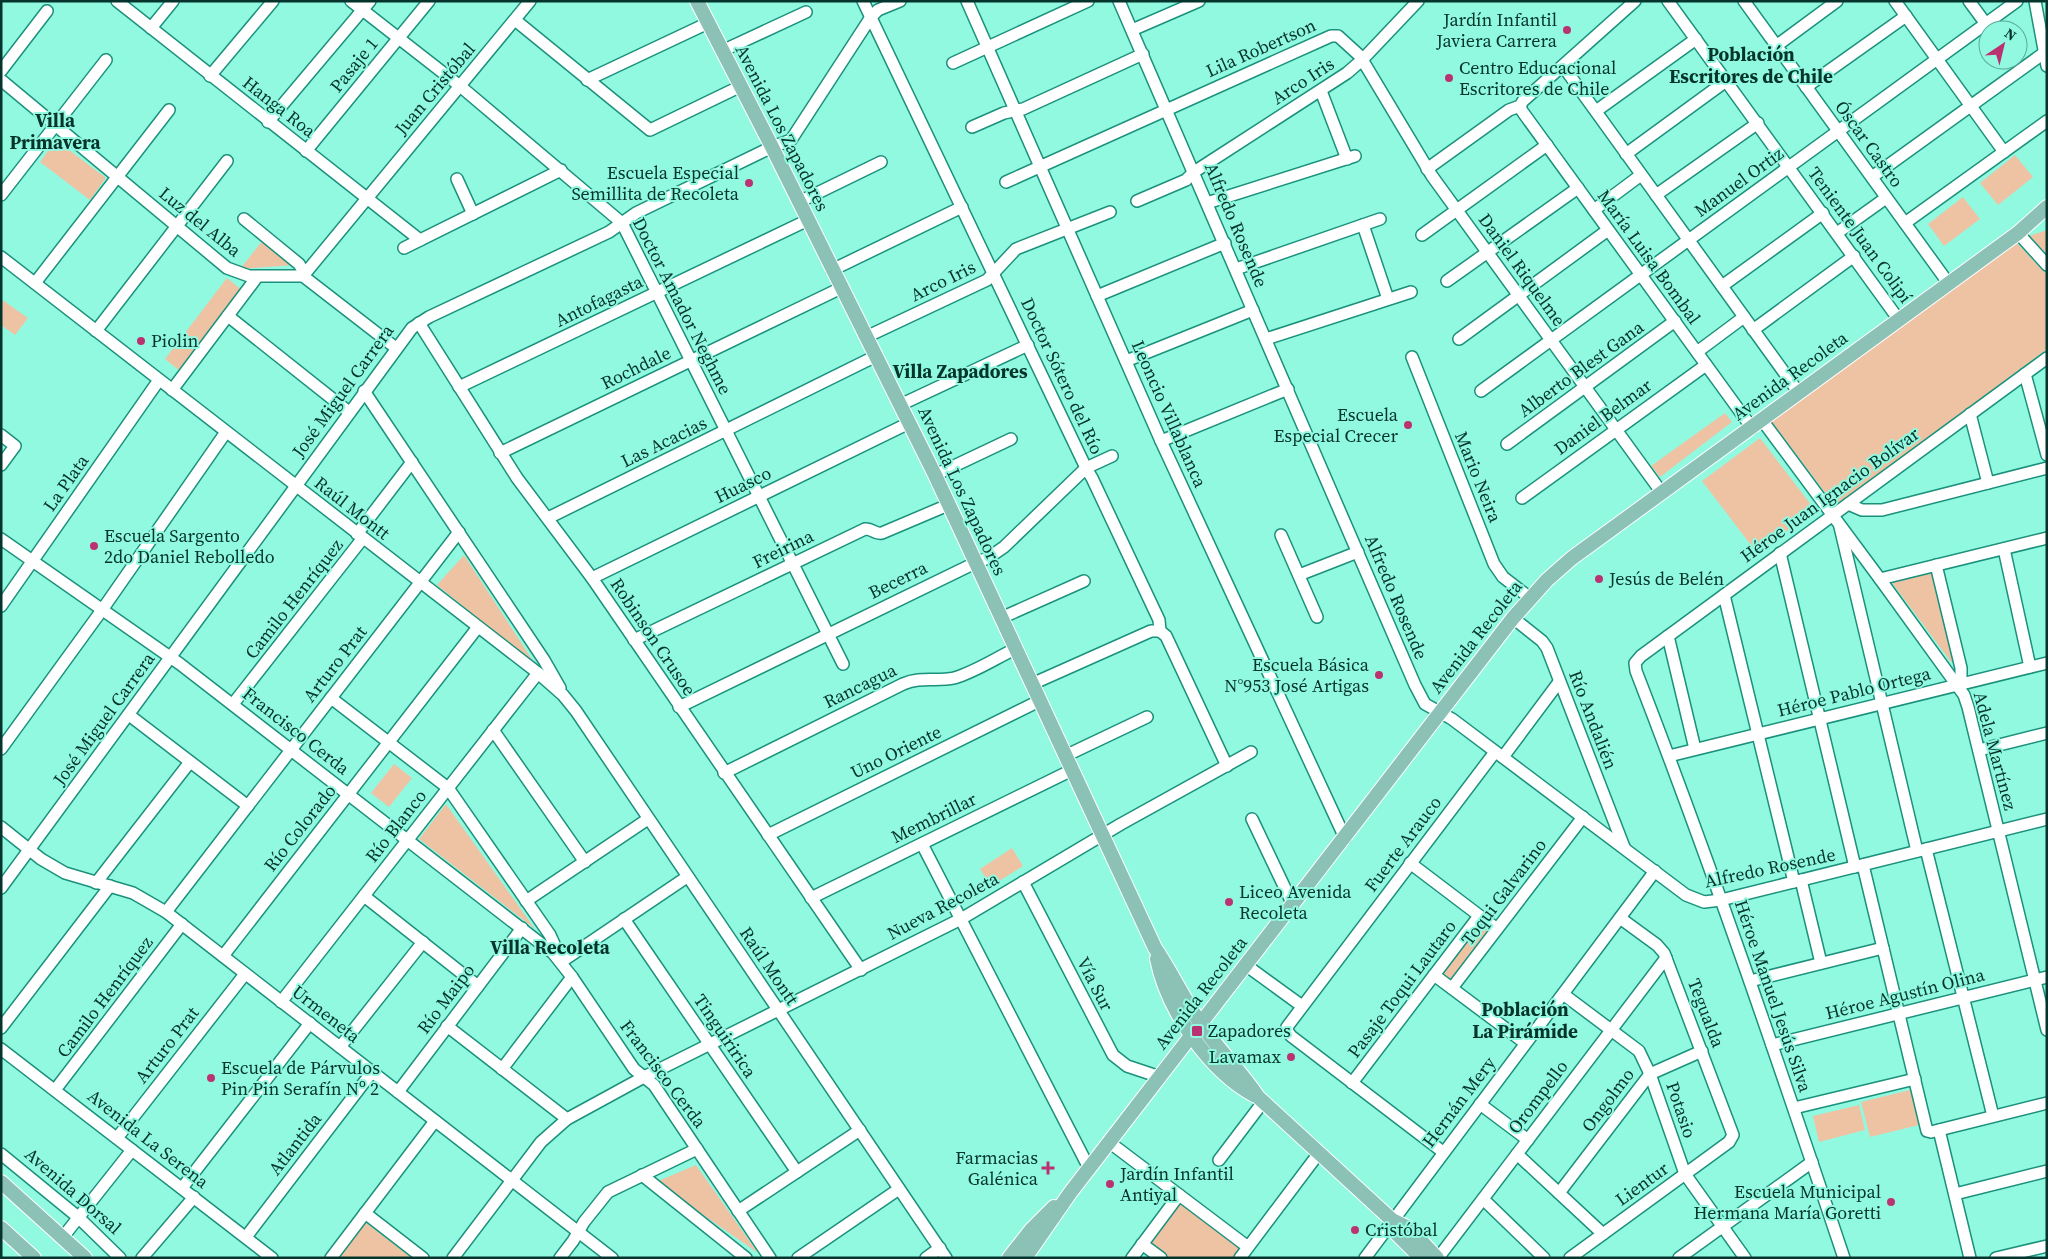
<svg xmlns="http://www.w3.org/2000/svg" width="2048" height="1259" font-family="'Source Serif 4',serif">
<rect width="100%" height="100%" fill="#92f9e1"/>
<g fill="#eec3a4">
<path d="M56,140l50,38 -16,22 -50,-38z"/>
<path d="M2015,155l18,22 -35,28 -18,-22z"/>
<path d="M1963,197l17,22 -36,27 -16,-22z"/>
<path d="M2047,230v24l-18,-18z"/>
<path d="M263,240l31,25 -54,4z"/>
<path d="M2017,243l30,32v74l-211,158 -65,-86z"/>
<path d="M227,278l15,12 -62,81 -15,-12z"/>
<path d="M1,299l27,19 -13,17 -14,-10z"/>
<path d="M1725,413l7,9 -72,55 -9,-11z"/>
<path d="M1760,438l55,72 -58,43 -55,-72z"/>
<path d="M464,555l73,112 -100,-82z"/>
<path d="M1930,573l5,3 21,88 -5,-2 -61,-82z"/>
<path d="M394,764l18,14 -23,29 -18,-14z"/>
<path d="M446,804l89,125 -116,-90z"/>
<path d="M1012,848l11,18 -32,20 -11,-17z"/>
<path d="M1483,922l10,7 -41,53 -10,-8 -1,-3 37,-48z"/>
<path d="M1914,1089l9,35 -53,13 -9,-35z"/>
<path d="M1859,1105l6,25 -46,12 -6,-26z"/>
<path d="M696,1165l62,88 -102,-71z"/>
<path d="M1178,1200l64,46 -9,12h-63l-23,-17z"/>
<path d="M365,1222l47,36h-74z"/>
</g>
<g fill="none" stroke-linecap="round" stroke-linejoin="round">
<defs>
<g id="minor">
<path d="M117,1l303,239"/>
<path d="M351,1l109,85 162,137 221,441"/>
<path d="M863,1l223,467 6,10 67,142 1,11"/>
<path d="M967,1l194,440 184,397"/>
<path d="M1119,1l296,684 10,19 27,15 234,176 18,7 17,-2 326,-81"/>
<path d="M1668,1l231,319"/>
<path d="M1744,1l205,283"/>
<path d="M1895,1l109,151"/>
<path d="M1969,1l17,23"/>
<path d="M2035,1l12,65"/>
<path d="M515,20l135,110 91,-44"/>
<path d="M151,28l22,-27"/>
<path d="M1132,30l67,-29"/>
<path d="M1776,46l61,-45"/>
<path d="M722,51l84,-39"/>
<path d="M953,63l135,-62"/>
<path d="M1563,66l236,327"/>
<path d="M1,71l46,-60"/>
<path d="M210,76l63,-75"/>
<path d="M1,80l226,188 22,8h54l93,72"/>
<path d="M587,80l121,-57"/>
<path d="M1806,87l100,-71"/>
<path d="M1321,91l26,68"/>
<path d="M1520,106l2,5 230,317"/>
<path d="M1596,111l100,-72"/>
<path d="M268,122l102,-121"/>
<path d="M972,127l32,-14 19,-4 120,-55"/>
<path d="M306,151l123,-150"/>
<path d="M1626,154l100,-73"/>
<path d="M1427,169l82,-59 11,-4 3,-5 112,-100"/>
<path d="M1872,177l172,-124"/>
<path d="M457,179l16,35"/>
<path d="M1006,182l325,-146h7l22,20 72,120 230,317"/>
<path d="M1,195l105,-135"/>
<path d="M1656,195l102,-72"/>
<path d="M1137,201l49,-21 8,-8 153,-99 15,-13 56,-59"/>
<path d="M799,202l82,-40"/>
<path d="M1207,203l148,-47"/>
<path d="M1594,210l47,-35"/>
<path d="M244,219l55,45 3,5 1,7"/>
<path d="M1905,223l142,-102"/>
<path d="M1363,225l25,74"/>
<path d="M1837,233l49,-35"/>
<path d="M2018,233l29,32"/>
<path d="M1422,235l125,-90"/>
<path d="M404,248l157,-78"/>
<path d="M1,257l537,416 25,22 13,16 370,547"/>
<path d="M1236,269l144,-50"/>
<path d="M832,270l130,-63"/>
<path d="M303,276l227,-275"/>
<path d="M1447,281l131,-93"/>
<path d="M35,283l134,-173"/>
<path d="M1722,286l101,-73"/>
<path d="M1097,296l128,-53"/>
<path d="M228,316l121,96"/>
<path d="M419,323l98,155 75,100 269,392"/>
<path d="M1753,330l101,-74"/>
<path d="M96,331l131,-170"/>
<path d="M866,337l121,-57 29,-31 94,-37"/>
<path d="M1266,339l145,-47"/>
<path d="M1459,339l149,-109"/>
<path d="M1697,352l47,-35"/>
<path d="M1412,357l82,207 9,13 27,21"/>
<path d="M1126,361l127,-51"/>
<path d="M2025,374l22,81"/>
<path d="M459,387l349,-167"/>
<path d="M172,390l85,-113"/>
<path d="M364,391l180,269 16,28"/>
<path d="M1481,391l536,-390"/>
<path d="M900,405l128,-60"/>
<path d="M1970,414l18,69"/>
<path d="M1762,420l118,159 84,116 4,12 79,323"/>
<path d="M1,435l14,11 -14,19"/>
<path d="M1161,441l127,-52"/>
<path d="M1507,444l168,-123"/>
<path d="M500,453l341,-165"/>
<path d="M935,475l76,-36"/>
<path d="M1522,498l184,-133"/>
<path d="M1848,504l14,6h20l165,-42"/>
<path d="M548,518l328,-162"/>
<path d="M1840,527l77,324"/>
<path d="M357,534l55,-72"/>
<path d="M1281,535l36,82"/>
<path d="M1,539l179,125 373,289 19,24 62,92 20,16 116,173"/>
<path d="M2004,549l26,118"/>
<path d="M1780,553l75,314"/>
<path d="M1936,565l25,103v9l-3,8"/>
<path d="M1299,575l59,-23"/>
<path d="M592,578l317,-155"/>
<path d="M1880,579l167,-41"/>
<path d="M1724,595l70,287"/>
<path d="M1,606l158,-226"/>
<path d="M1001,618l83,-37"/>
<path d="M1513,618l29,23 5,7 77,199"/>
<path d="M1160,631l6,5 61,130"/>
<path d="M1668,636l27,113"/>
<path d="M634,640l231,-111c7,-1 10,6 17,4l66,-28"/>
<path d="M1032,684l119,-53h9"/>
<path d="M331,698l117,90 102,147 9,20"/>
<path d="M233,704l130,-166"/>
<path d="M679,707l296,-144 13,-5 16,-11 82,-79 26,-12"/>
<path d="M129,715l119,91"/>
<path d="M493,730l92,132"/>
<path d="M1,749l101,-139 124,-178"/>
<path d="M1979,750l68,-17"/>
<path d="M1065,756l82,-39"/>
<path d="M1669,756l378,-93"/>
<path d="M1503,757l56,-75"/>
<path d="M724,773l179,-89c18,-8 33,-2 51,-6 21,-6 42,-20 61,-29"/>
<path d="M1252,819l41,86"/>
<path d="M1,827l40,32 24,14 68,20 33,19 446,346"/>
<path d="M768,835l271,-134"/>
<path d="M922,844l167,324"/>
<path d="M1926,849l67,267"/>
<path d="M1410,863l87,66"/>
<path d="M1863,865l64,266 4,1 116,-29"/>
<path d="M1801,880l20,83"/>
<path d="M1023,882l90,173 14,11 33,11"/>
<path d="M96,883l94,-121"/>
<path d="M1,888l411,-560 17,-11 180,-85 27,-19 136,-66 19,-7 80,-123 7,-7 22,-9"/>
<path d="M364,896l114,90"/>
<path d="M811,898l261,-128"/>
<path d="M526,901l122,-82"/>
<path d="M166,912l293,-380"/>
<path d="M624,919l173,253"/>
<path d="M223,956l255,-329"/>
<path d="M561,962l126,-85"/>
<path d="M1247,966l55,40"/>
<path d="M1434,975l91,68"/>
<path d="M1750,981l133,-33"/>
<path d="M1452,988l131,-171"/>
<path d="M1563,994l76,57 11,23 35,100 60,84"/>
<path d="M281,1002l257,-329"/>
<path d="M447,1026l120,93"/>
<path d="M1,1028l109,-142"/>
<path d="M1772,1045l275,-68"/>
<path d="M340,1047l83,-105"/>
<path d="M1,1049l271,209"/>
<path d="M502,1069l70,-92"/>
<path d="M1352,1083l127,-167"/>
<path d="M55,1090l127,-166"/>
<path d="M398,1092l124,-164"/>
<path d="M1480,1104l48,36"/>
<path d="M1794,1108l121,-29"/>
<path d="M1939,1130l31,128"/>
<path d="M117,1138l128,-164"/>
<path d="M1109,1142l139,105"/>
<path d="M1443,1152l-152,-116 -3,-4 -1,-5 208,-275"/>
<path d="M1,1154l77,63 42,41"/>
<path d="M1517,1154l86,80"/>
<path d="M1219,1160l44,-58"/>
<path d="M642,1175l104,83"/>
<path d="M182,1188l128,-165"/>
<path d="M1559,1193l91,-119 52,-23"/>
<path d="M1955,1194l92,-23"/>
<path d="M1483,1199l61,59"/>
<path d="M738,1211l122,-81"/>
<path d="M365,1213l58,45"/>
<path d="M63,1237l69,-87"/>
<path d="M246,1237l126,-165"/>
<path d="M1142,1244l19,14"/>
<path d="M142,1258l52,-61"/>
<path d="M331,1258l104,-137"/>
<path d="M453,1258l88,-116 26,-23 77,-42 317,-158 160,-95 130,-72"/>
<path d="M560,1258l13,-17 11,-19 24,-30 89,-43"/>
<path d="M798,1258l101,-69"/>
<path d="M926,1258l14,-10"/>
<path d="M1132,1258l47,-63"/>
<path d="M1240,1258l79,-105"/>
<path d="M1365,1258l290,-387"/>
<path d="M1438,1258l228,-300"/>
<path d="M1570,1258l159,-116 4,-7 -69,-182 -7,-8 -37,-27"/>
<path d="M1679,1258l133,-96"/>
<path d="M1844,1258c-66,-197 -133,-394 -208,-587l-1,-8 6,-7 406,-298"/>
<path d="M1996,1258l51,-12"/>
</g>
<g id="major">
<path d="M697,1l75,146 163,328 220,473c17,25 29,52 46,76 17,26 40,47 57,73l134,123 17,8 28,30"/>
<path d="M1157,959c10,50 51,111 97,136"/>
<path d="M1,1182l84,76"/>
<path d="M1392,1220l4,13 25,25"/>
<path d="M1,1228l33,30"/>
<path d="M1009,1258l22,-28 23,-23"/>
<path d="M1025,1258l45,-65 443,-575 34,-38 25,-22 446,-325 29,-26"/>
</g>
</defs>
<use href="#minor" stroke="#1b917c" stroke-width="14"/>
<use href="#major" stroke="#fff" stroke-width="16"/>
<use href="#minor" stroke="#fff" stroke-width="11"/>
<use href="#major" stroke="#8cc1b6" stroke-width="14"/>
</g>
<g fill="#ba3271" stroke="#92f9e1" stroke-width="2">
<circle cx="1567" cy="30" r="5"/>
<circle cx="1449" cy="78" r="5"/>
<circle cx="749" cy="183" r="5"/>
<circle cx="141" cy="341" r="5"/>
<circle cx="1408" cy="425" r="5"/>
<circle cx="94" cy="546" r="5"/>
<circle cx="1599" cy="579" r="5"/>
<circle cx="1379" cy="675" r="5"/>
<circle cx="1229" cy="902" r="5"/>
<rect x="1191" y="1025" width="12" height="12" rx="2.5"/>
<circle cx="1291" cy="1057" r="5"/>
<circle cx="211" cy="1078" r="5"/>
<path d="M1045.5 1160.5h5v5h5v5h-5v5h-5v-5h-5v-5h5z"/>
<circle cx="1110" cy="1184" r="5"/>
<circle cx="1891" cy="1202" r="5"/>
<circle cx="1355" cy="1230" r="5"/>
</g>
<g text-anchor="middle" stroke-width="4" stroke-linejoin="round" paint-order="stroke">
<g font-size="18" fill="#04342c" stroke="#92f9e1" text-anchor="start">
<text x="1557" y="26" text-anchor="end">Jardín Infantil<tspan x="1557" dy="21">Javiera Carrera</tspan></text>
<text x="1459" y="74">Centro Educacional<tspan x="1459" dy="21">Escritores de Chile</tspan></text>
<text x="739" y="179" text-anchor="end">Escuela Especial<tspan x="739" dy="21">Semillita de Recoleta</tspan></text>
<text x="151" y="347">Piolin</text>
<text x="1398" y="421" text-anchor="end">Escuela<tspan x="1398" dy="21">Especial Crecer</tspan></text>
<text x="104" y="542">Escuela Sargento<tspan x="104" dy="21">2do Daniel Rebolledo</tspan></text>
<text x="1609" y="585">Jesús de Belén</text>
<text x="1369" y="671" text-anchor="end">Escuela Básica<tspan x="1369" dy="21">N°953 José Artigas</tspan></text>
<text x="1239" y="898">Liceo Avenida<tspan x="1239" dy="21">Recoleta</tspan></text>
<text x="1208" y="1037">Zapadores</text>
<text x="1281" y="1063" text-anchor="end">Lavamax</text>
<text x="221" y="1074">Escuela de Párvulos<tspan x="221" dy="21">Pin Pin Serafín Nº 2</tspan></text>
<text x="1038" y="1164" text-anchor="end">Farmacias<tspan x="1038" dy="21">Galénica</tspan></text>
<text x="1120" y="1180">Jardín Infantil<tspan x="1120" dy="21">Antiyal</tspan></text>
<text x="1881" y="1198" text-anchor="end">Escuela Municipal<tspan x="1881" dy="21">Hermana María Goretti</tspan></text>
<text x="1365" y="1236">Cristóbal</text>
</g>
<g font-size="18" fill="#04342c" stroke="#92f9e1">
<text transform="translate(1261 48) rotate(-24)" y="6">Lila Robertson</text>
<text transform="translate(354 65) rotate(-51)" y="6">Pasaje 1</text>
<text transform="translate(1303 81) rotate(-33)" y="6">Arco Iris</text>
<text transform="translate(435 89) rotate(-50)" y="6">Juan Cristóbal</text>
<text transform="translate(279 107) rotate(38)" y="6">Hanga Roa</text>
<text transform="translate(782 128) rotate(63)" y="6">Avenida Los Zapadores</text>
<text transform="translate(1869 144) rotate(54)" y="6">Óscar Castro</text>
<text transform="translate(1739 182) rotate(-36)" y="6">Manuel Ortiz</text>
<text transform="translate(200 222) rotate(39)" y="6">Luz del Alba</text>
<text transform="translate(1236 225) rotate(67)" y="6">Alfredo Rosende</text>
<text transform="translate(1860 235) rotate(54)" y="6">Teniente Juan Colipí</text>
<text transform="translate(1649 257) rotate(54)" y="6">María Luisa Bombal</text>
<text transform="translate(1522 270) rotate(54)" y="6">Daniel Riquelme</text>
<text transform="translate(943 281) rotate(-26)" y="6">Arco Iris</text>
<text transform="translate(599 301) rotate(-26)" y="6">Antofagasta</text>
<text transform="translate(682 306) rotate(63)" y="6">Doctor Amador Neghme</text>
<text transform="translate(636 368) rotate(-26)" y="6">Rochdale</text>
<text transform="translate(1581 369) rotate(-36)" y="6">Alberto Blest Gana</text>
<text transform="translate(1062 376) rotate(65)" y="6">Doctor Sótero del Río</text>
<text transform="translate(1790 376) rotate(-36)" y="6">Avenida Recoleta</text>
<text transform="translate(343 391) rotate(-54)" y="6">José Miguel Carrera</text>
<text transform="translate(1169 414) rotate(66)" y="6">Leoncio Villablanca</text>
<text transform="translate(1603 417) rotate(-36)" y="6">Daniel Belmar</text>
<text transform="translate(664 442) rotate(-26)" y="6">Las Acacias</text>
<text transform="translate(1478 477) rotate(68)" y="6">Mario Neira</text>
<text transform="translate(66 483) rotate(-55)" y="6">La Plata</text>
<text transform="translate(743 485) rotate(-26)" y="6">Huasco</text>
<text transform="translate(962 491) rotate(65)" y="6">Avenida Los Zapadores</text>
<text transform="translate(1830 495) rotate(-36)" y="6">Héroe Juan Ignacio Bolívar</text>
<text transform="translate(352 508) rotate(38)" y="6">Raúl Montt</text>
<text transform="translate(783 549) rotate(-26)" y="6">Freirina</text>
<text transform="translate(898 580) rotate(-26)" y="6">Becerra</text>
<text transform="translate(1396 597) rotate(67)" y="6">Alfredo Rosende</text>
<text transform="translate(294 599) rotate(-52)" y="6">Camilo Henríquez</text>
<text transform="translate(653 637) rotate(56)" y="6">Robinson Crusoe</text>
<text transform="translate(1476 637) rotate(-52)" y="6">Avenida Recoleta</text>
<text transform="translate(335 664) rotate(-52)" y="6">Arturo Prat</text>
<text transform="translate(860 686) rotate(-26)" y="6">Rancagua</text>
<text transform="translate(1854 692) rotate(-14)" y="6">Héroe Pablo Ortega</text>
<text transform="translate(104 719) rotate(-54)" y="6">José Miguel Carrera</text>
<text transform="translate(1593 720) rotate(69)" y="6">Río Andalién</text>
<text transform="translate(296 731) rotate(38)" y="6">Francisco Cerda</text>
<text transform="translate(1995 751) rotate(75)" y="6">Adela Martínez</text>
<text transform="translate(896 752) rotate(-26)" y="6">Uno Oriente</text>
<text transform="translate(934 818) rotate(-26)" y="6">Membrillar</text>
<text transform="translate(396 826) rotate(-52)" y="6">Río Blanco</text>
<text transform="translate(300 828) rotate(-52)" y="6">Río Colorado</text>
<text transform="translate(1403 844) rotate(-53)" y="6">Fuerte Arauco</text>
<text transform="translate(1770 868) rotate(-12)" y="6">Alfredo Rosende</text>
<text transform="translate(1504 892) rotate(-53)" y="6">Toqui Galvarino</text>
<text transform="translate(943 906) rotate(-28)" y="6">Nueva Recoleta</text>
<text transform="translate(769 966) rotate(56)" y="6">Raúl Montt</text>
<text transform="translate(1095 984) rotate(63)" y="6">Vía Sur</text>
<text transform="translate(1402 989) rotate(-53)" y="6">Pasaje Toqui Lautaro</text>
<text transform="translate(1201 993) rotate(-52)" y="6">Avenida Recoleta</text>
<text transform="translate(1905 994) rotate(-14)" y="6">Héroe Agustín Olina</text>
<text transform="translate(1773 996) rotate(71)" y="6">Héroe Manuel Jesús Silva</text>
<text transform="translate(105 997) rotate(-53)" y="6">Camilo Henríquez</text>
<text transform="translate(446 999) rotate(-53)" y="6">Río Maipo</text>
<text transform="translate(1706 1013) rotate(69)" y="6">Tegualda</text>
<text transform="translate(326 1014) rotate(38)" y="6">Urmeneta</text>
<text transform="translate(725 1036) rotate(56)" y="6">Tinguiririca</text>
<text transform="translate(167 1045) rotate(-52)" y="6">Arturo Prat</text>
<text transform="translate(663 1074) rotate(53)" y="6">Francisco Cerda</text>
<text transform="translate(1538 1097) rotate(-53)" y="6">Orompello</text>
<text transform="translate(1608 1100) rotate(-53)" y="6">Ongolmo</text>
<text transform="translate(1459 1102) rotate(-53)" y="6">Hernán Mery</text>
<text transform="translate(1681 1110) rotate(71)" y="6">Potasio</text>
<text transform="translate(148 1139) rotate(38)" y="6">Avenida La Serena</text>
<text transform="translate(295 1144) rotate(-52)" y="6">Atlantida</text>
<text transform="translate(1642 1184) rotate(-36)" y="6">Lientur</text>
<text transform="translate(73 1191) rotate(41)" y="6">Avenida Dorsal</text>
</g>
<g font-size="19" font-weight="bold" fill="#04342c" stroke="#92f9e1">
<text x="1751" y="61">Población<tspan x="1751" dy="22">Escritores de Chile</tspan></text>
<text x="55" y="127">Villa<tspan x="55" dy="22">Primavera</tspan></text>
<text x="960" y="378">Villa Zapadores</text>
<text x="550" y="954">Villa Recoleta</text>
<text x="1525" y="1016">Población<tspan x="1525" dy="22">La Pirámide</tspan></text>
</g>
</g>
<rect width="2048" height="1259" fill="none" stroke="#04342c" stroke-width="5"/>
<g transform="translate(2003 45) rotate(35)"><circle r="24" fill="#92f9e1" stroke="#59aa99"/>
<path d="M0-4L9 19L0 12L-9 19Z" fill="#ba3271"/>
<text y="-8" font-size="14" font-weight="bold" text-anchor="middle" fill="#04342c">N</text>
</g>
</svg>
